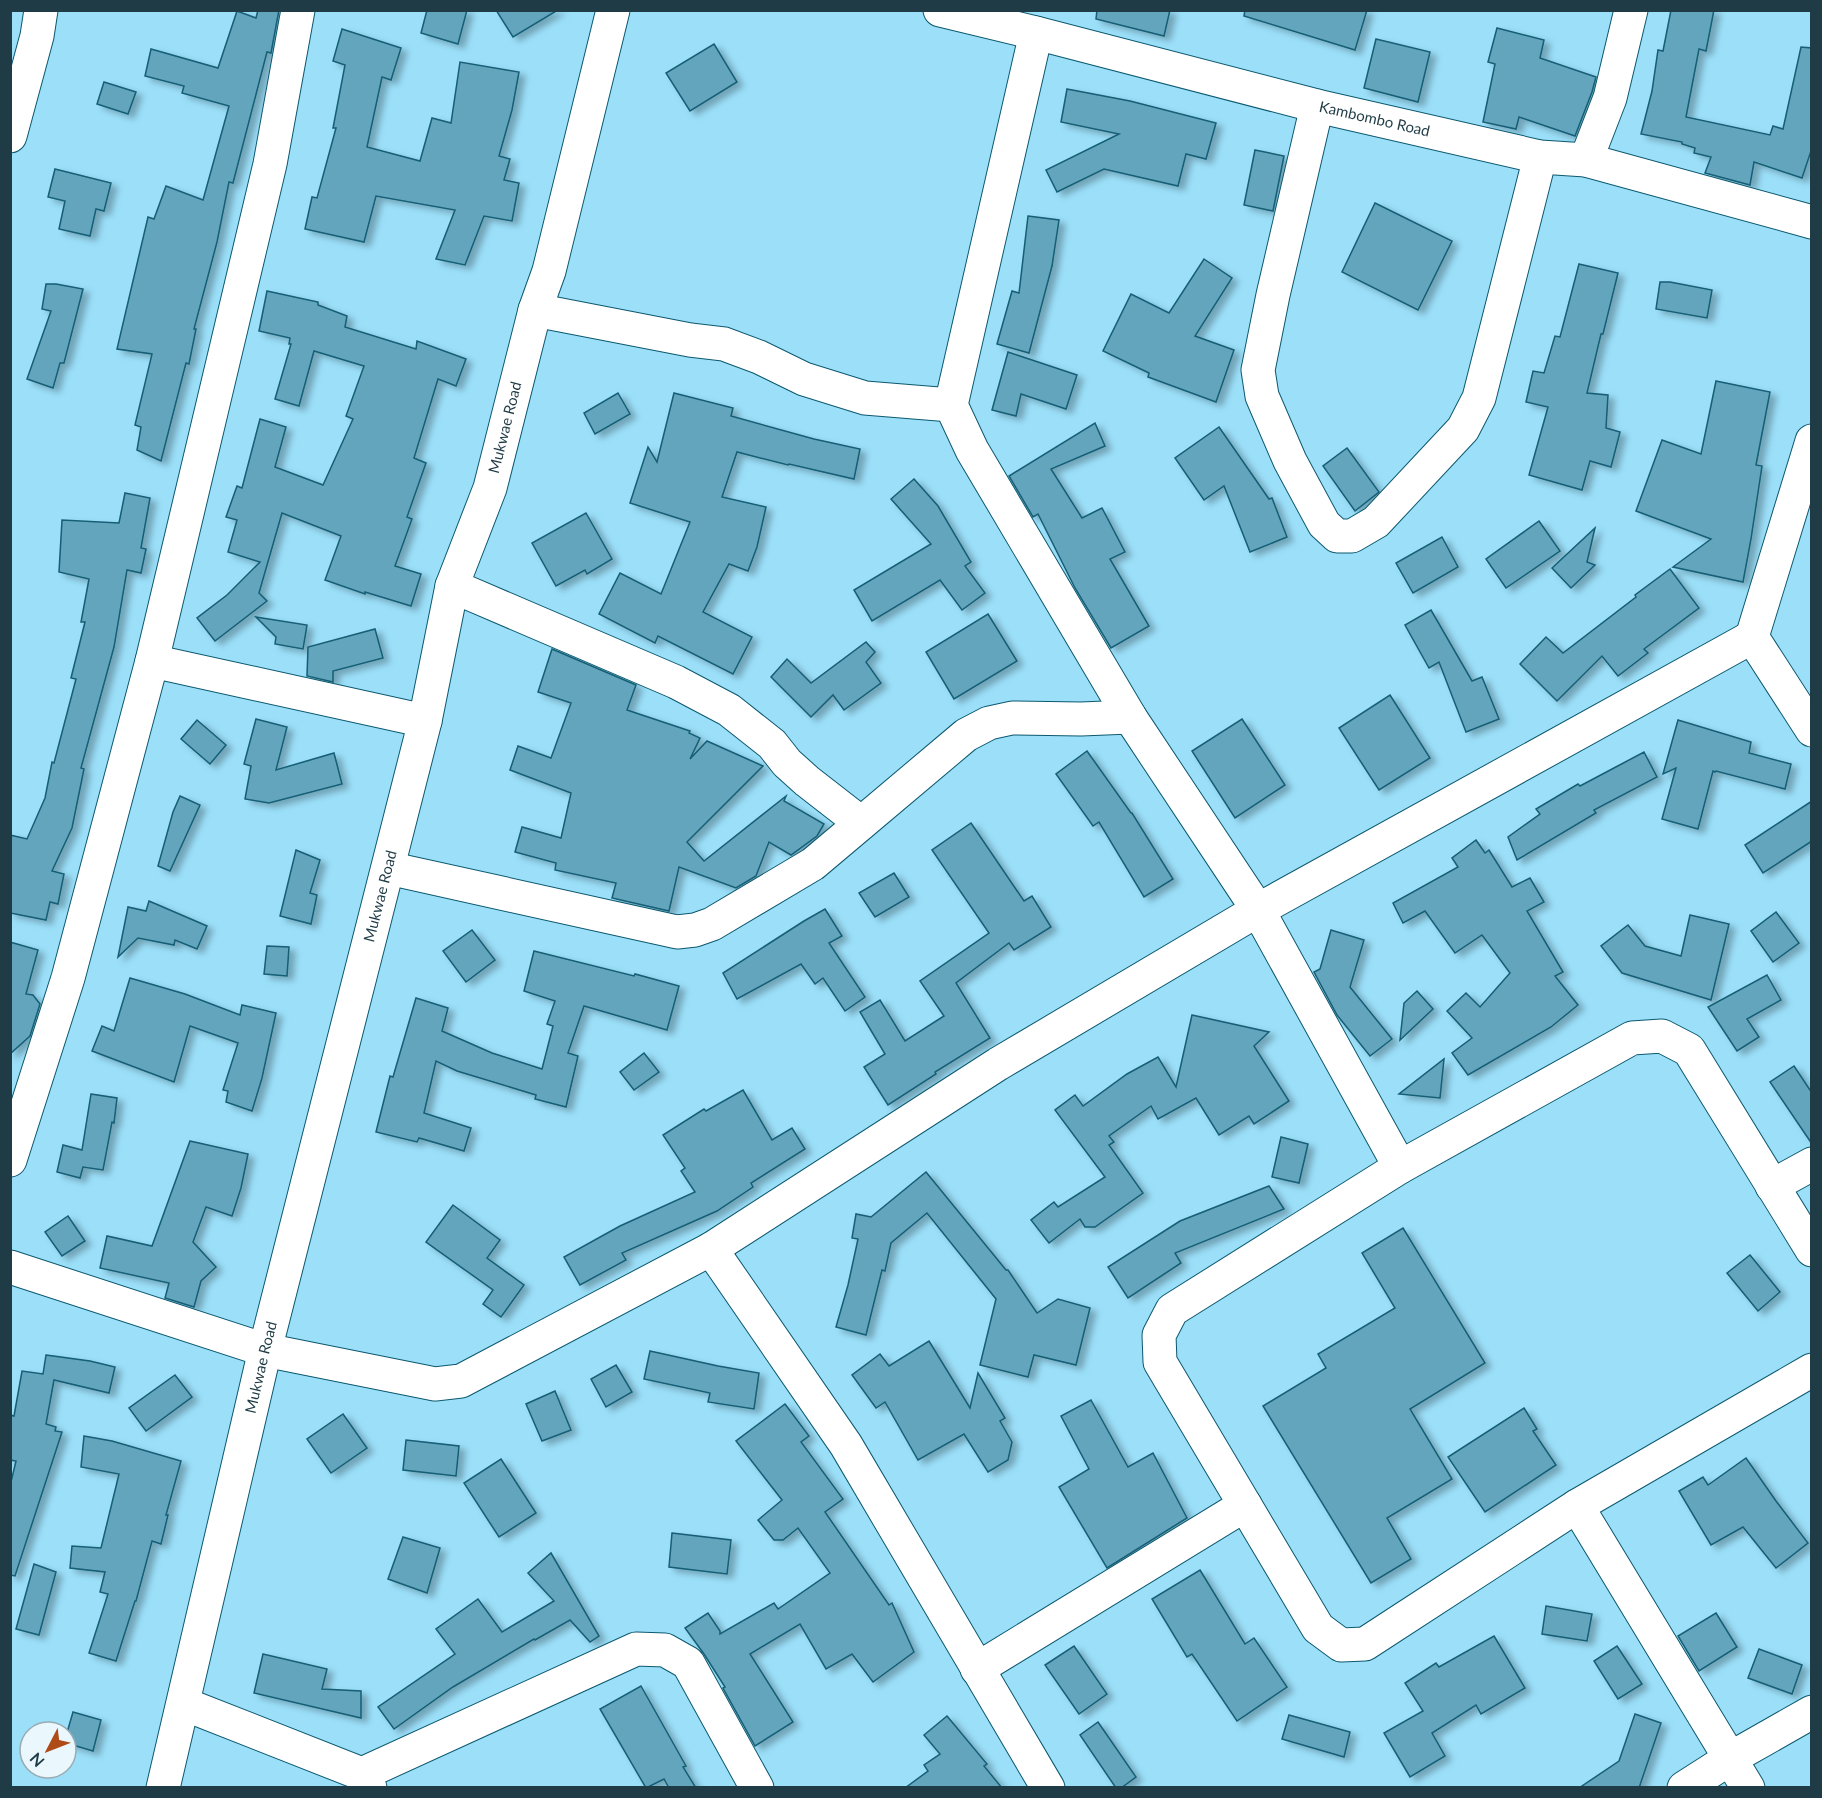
<svg xmlns="http://www.w3.org/2000/svg" width="1822" height="1798" font-family="Lato,sans-serif">
<defs>
<filter id="shadow"><feDropShadow dx="6" dy="4" stdDeviation="3" flood-color="#0004"/></filter>
</defs>
<rect width="100%" height="100%" fill="#9bdff9"/>
<g fill="#62a5bd" stroke="#155e75" stroke-width="1.5" filter="url(#shadow)">
<path d="M258,10h21l-8,43 -4,-1 -34,131 -4,-1 -12,60 -23,87h2l-7,35 -3,-1 -25,98 -24,-11 4,-23 -6,-2 17,-71 -35,-5 31,-132 6,2 12,-33 37,14 26,-94 -47,-13 2,-7 -39,-10 6,-27 67,19 19,-57 19,7z"/>
<path d="M427,10h40l-9,34 -37,-11z"/>
<path d="M496,10h62l-45,27z"/>
<path d="M1097,10h73l-6,26 -68,-17z"/>
<path d="M1245,10h122l-12,40 -111,-34z"/>
<path d="M1671,10h43l-8,41 -7,-2 -13,68 84,18 3,-9 10,3 18,-82 11,1v100l-10,30 -48,-16 -4,23 -45,-12 6,-16 -17,-4 1,-5 -13,-4v-2l-41,-8 11,-43 6,-41 5,1z"/>
<path d="M1497,28l47,12 -4,18 56,19 -4,15 -17,44 -56,-19 -3,12 -33,-7 12,-58 -7,-2z"/>
<path d="M342,29l59,19 -10,32 -9,-3 -15,70 53,14 12,-43 19,5 9,-61 59,10 -7,38 -13,46 11,3 -6,21 15,3 -7,38 -28,-5 -19,49 -29,-6 19,-49 -79,-14 -12,46 -59,-13 7,-32 5,1 19,-70h-3l12,-63 -12,-4z"/>
<path d="M1376,39l54,13 -12,50 -54,-14z"/>
<path d="M714,44l23,38 -47,29 -24,-38z"/>
<path d="M104,82l32,10 -8,22 -31,-10z"/>
<path d="M1067,89l63,12 86,22 -10,36 -20,-5 -8,32 -74,-17 -47,23 -11,-22 73,-36 -58,-12z"/>
<path d="M1255,150l29,6 -11,55 -29,-6z"/>
<path d="M55,169l56,14 -7,28 -8,-2 -6,27 -31,-7 6,-28 -17,-4z"/>
<path d="M1375,203l77,38 -34,69 -76,-38z"/>
<path d="M1028,216l31,4 -7,46 -23,87 -32,-9 15,-53 7,2z"/>
<path d="M1204,259l28,19 -37,58 39,14 -18,52 -68,-25 1,-4 -46,-22 28,-57 38,19z"/>
<path d="M1579,264l39,9 -15,61h-2l-14,59 21,2 -2,33 14,4 -9,35 -21,-6 -8,29 -53,-15 19,-68 -22,-5 7,-31 11,2 11,-37 5,1z"/>
<path d="M1660,282h10l42,8 -5,28 -51,-9z"/>
<path d="M46,284h10l27,5 -19,74h-4l-7,25 -26,-9 24,-68 -9,-2z"/>
<path d="M267,291l51,11v3l29,11 -2,11 71,22 1,-8 49,18 -10,27 -18,-7 -24,79 12,5 -19,54 5,2 -17,47 26,8 -10,32 -46,-14v2l-40,-14 16,-44 -59,-23 -23,80 8,8 -52,40 -18,-23 30,-23 33,-33 -32,-10 9,-32 -11,-3 11,-31 5,2 18,-69 26,8 -11,40 48,18 30,-66 -7,-3 18,-50 -50,-15 -15,55 -24,-7 16,-55h-2l1,-6 -31,-7z"/>
<path d="M1008,352l69,23 -11,34 -45,-15 -5,22 -24,-6z"/>
<path d="M1716,381l54,11 -14,73 6,1 -11,73 -8,43 -70,-15 38,-28 -75,-28 26,-71 39,14z"/>
<path d="M618,393l12,21 -35,20 -11,-21z"/>
<path d="M674,393l59,15 -2,8 83,23 46,10 -6,30 -65,-15 -1,1 -51,-13 -15,45 44,10 -9,40 -9,24 -19,-7 -26,48 49,25 -19,37 -75,-38 -3,7 -56,-29 21,-41 41,21 29,-72 -60,-19 18,-56 9,15z"/>
<path d="M1095,423l10,23 -54,23 31,49 20,-10 23,44 -15,7 39,67 -38,22 -36,-60 -37,-74 -5,3 -24,-41z"/>
<path d="M1219,427l50,72 3,-1 15,39 -37,15 -26,-66 -20,14 -29,-42z"/>
<path d="M1347,448l32,44 -24,19 -32,-45z"/>
<path d="M914,479l24,27 33,56 -6,4 20,27 -23,17 -22,-30 -68,41 -18,-31 77,-46 -40,-45z"/>
<path d="M125,493l25,5 -9,50 5,1 -5,24 -14,-3 -13,77 -33,121 3,1 -12,59 -20,43 12,3 -6,30 -8,-2 -4,18 -36,-7v-78l17,4 18,-41 7,-36 2,1 22,-84 -5,-1 14,-56h-4l8,-43 -30,-7 3,-52 57,3z"/>
<path d="M586,513l26,46 -25,15 -2,-4 -29,16 -24,-43z"/>
<path d="M1539,521l21,30 -54,37 -20,-29z"/>
<path d="M1595,528l-8,34 8,3 -24,23 -19,-20z"/>
<path d="M1442,537l16,30 -45,26 -17,-30z"/>
<path d="M1670,569l29,39 -55,41 4,4 -30,23 -16,-20 -45,45 -37,-37 26,-27 17,16 73,-56 -1,-2z"/>
<path d="M1431,610l41,71 10,-4 17,42 -33,13 -27,-70 -10,6 -24,-43z"/>
<path d="M988,614l29,47 -63,38 -28,-47z"/>
<path d="M256,617l51,8 -4,24 -28,-5 1,-7z"/>
<path d="M375,629l8,29 -50,13v11l-26,-6 1,-29z"/>
<path d="M866,642l9,10 -9,10 15,21 -37,27 -11,-15 -22,22 -40,-40 16,-18 24,24z"/>
<path d="M552,649l84,36 -9,25 63,21 -1,2 11,5 -10,21 17,-18 56,25 -76,76 17,19 82,-65 -2,5 40,23 -7,12 -26,19 -22,-13 -13,34 -20,12 -57,-21 -10,44 -57,-13 4,-15 -61,-13 1,-7 -41,-11 7,-25 39,11 10,-45 -61,-23 8,-24 33,12 20,-55 -33,-11z"/>
<path d="M1390,695l40,63 -51,32 -40,-62z"/>
<path d="M256,719l31,8 -11,43 58,-17 8,31 -73,19 -24,-4 6,-33 -7,-2z"/>
<path d="M1242,719l43,66 -50,33 -43,-67z"/>
<path d="M197,720l29,25 -16,19 -29,-25z"/>
<path d="M1678,720l73,22 -2,11 42,11 -6,25 -69,-18 -1,1 -2,-1 -15,58 -36,-10 14,-51 -13,6z"/>
<path d="M1087,751l44,62h1l41,66 -29,18 -45,-75 -6,4 -37,-52z"/>
<path d="M1644,752l13,25 -63,33 2,3 -79,47 -9,-23 32,-23 -4,-5 42,-25 2,2z"/>
<path d="M180,796l20,9 -30,66 -12,-5 15,-54z"/>
<path d="M1812,801v40l-49,32 -18,-28z"/>
<path d="M971,823l53,78 8,-5 19,31 -37,23 -5,-7 -53,40 34,55 -55,34 1,2 -48,31 -24,-38 21,-13 -25,-42 20,-12 25,41 39,-25 -24,-35 69,-48 -57,-83z"/>
<path d="M1476,840l9,13 4,-3 23,37 18,-9 14,24 -17,9 36,61 -8,4 23,29 -27,22 -83,48 -16,-22 20,-15 -25,-27 19,-18 14,14 30,-34 -28,-38 -27,18 -30,-42 -22,12 -10,-20 65,-36 -6,-9z"/>
<path d="M296,850l24,10 -10,33 7,2 -6,29 -31,-8z"/>
<path d="M894,873l15,24 -34,20 -16,-24z"/>
<path d="M149,901l58,25 -10,23 -22,-9 -1,5 -36,-7 -20,19 10,-50 18,4z"/>
<path d="M825,909l17,27 -13,7 36,54 -20,14 -22,-33 -8,6 -14,-20 -64,35 -14,-26 81,-52z"/>
<path d="M1776,912l23,31 -26,19 -22,-31z"/>
<path d="M1690,915l39,9 -18,76 -89,-27 -21,-27 27,-21 17,21 36,10z"/>
<path d="M472,930l23,30 -29,22 -23,-31z"/>
<path d="M1331,930l33,10 -14,47 42,52 -22,17 -33,-41 -23,-43 6,-3z"/>
<path d="M10,942l28,8 -12,44 7,1 7,9 -10,32 -20,18z"/>
<path d="M267,946l22,1 -2,29 -23,-2z"/>
<path d="M534,951l100,25 1,-2 44,12 -12,44 -83,-24 -16,47 10,3 -12,51 -31,-8 1,-4 -79,-24 -21,-10 -12,52 47,15 -7,23 -45,-13 -2,4 -41,-10 14,-56 3,1 23,-79 32,10 -6,23 50,22 50,16 11,-43 -6,-2 8,-23 -31,-10z"/>
<path d="M1767,975l14,25 -34,19 12,18 -22,14 -29,-44z"/>
<path d="M130,978l55,16 55,21 2,-10 34,8 -14,65 -10,33 -26,-9 2,-11 -5,-1 15,-47 -48,-17 -16,56 -82,-31 10,-25 12,5z"/>
<path d="M1417,991l16,18 -33,31 4,-37z"/>
<path d="M1192,1015l77,17 -15,14 35,55 -35,23 -5,-8 -30,19 -23,-37 -38,21 -7,-13 -42,30 5,6 -5,3 34,48 -48,34h-10l-5,-8 -31,24 -18,-23 23,-18 4,5 47,-30 -50,-67 20,-15 8,11 44,-32 31,-17 18,30z"/>
<path d="M644,1053l15,19 -25,18 -14,-18z"/>
<path d="M1444,1059l-4,39 -41,-4z"/>
<path d="M1794,1066l18,27v51l-42,-62z"/>
<path d="M743,1090l29,50 20,-12 13,21 -54,34 2,4 -36,24 -95,42 4,7 -46,25 -16,-28 56,-31 75,-34 -14,-21 4,-3 -22,-33 41,-26 2,2z"/>
<path d="M91,1094l26,4 -3,25 -2,-1 -9,48 -20,-3 -3,11 -23,-6 6,-27 19,5z"/>
<path d="M1281,1137l27,7 -9,39 -27,-6z"/>
<path d="M190,1141l58,13 -7,34 -9,28 -26,-9 -13,35 23,25 -15,14 -7,26 -29,-9 4,-15 -69,-15 7,-32 45,10z"/>
<path d="M926,1172l80,98h2l29,43 21,-14 32,9 -14,57 -42,-10 -6,22 -48,-12 16,-66 -69,-86 -36,30 -6,28 -3,-1 -16,65 -30,-8 12,-42 10,-46 -6,-1 4,-24 15,3z"/>
<path d="M1269,1186l15,23 -109,44 6,10 -53,35 -20,-31 72,-46z"/>
<path d="M453,1205l47,35 -13,18 37,27 -23,32 -18,-13 10,-14 -67,-48z"/>
<path d="M68,1216l17,25 -23,15 -17,-24z"/>
<path d="M1403,1228l82,135 -75,46 42,70 -65,39 24,41 -40,24 -108,-177 63,-38 -8,-14 77,-46 -33,-55z"/>
<path d="M1750,1255l30,37 -22,19 -31,-38z"/>
<path d="M929,1341l41,67 8,-35 27,45 -5,3 12,21 -4,18 -20,12 -24,-38 -46,26 -33,-58 -9,6 -24,-33 28,-21 9,12z"/>
<path d="M650,1351l68,15 41,7 -5,36 -46,-7 2,-9 -66,-14z"/>
<path d="M46,1355l44,6 25,6 -6,26 -55,-13 -8,44 10,3 -1,4 7,1 -47,144 -5,-1v-89l6,-25 -6,-1v-45l4,1 8,-45 21,3z"/>
<path d="M616,1365l16,27 -26,15 -15,-28z"/>
<path d="M175,1375l17,22 -46,34 -17,-23z"/>
<path d="M555,1391l16,39 -29,11 -16,-37z"/>
<path d="M1091,1400l37,67 25,-14 34,65 -80,50 -48,-81 30,-18 -28,-53z"/>
<path d="M785,1404l24,32 -8,6 42,57 -18,13 64,93 3,-2 22,49 -41,30 -21,-28 -26,15 -26,-45 -50,30 43,68 -38,24 -32,-58 2,-1 -21,-33 -19,-26 23,-15 12,18v3l54,-31 4,6 52,-36 -32,-45 -15,12h-9l-16,-20 24,-20 -46,-59z"/>
<path d="M1524,1408l13,21 -4,2 23,34 -71,47 -37,-55z"/>
<path d="M343,1414l24,34 -36,25 -24,-34z"/>
<path d="M84,1436l28,5 69,20 -15,54h2l-7,29 -9,-3 -16,60h-1l-19,60 -27,-8 19,-59 -8,-2 5,-20 -35,-4 2,-22 29,2 18,-74 -38,-7z"/>
<path d="M406,1440l53,6 -3,30 -53,-6z"/>
<path d="M1746,1458l30,43 32,42 -32,25 -33,-41 -32,18 -32,-54 24,-14 5,8z"/>
<path d="M501,1459l35,54 -37,24 -35,-54z"/>
<path d="M672,1533l59,7 -4,34 -58,-7z"/>
<path d="M403,1537l37,11 -13,45 -39,-14z"/>
<path d="M551,1553l48,83 -9,6 -20,-22 -35,20 -1,-1 -81,48 -59,42 -16,-22 77,-53 -19,-25 42,-30 24,33 52,-31 -26,-28z"/>
<path d="M34,1564l22,8 -17,63 -23,-6z"/>
<path d="M1200,1570l45,74 9,-6 33,49 -50,34 -45,-67 -5,3 -35,-58z"/>
<path d="M1546,1606l46,8 -5,27 -45,-7z"/>
<path d="M1716,1613l21,34 -38,24 -21,-35z"/>
<path d="M1494,1636l31,52 -44,26 -5,-9 -44,28 13,23 -35,21 -26,-44 39,-22 -18,-28 31,-20 3,4z"/>
<path d="M1074,1646l33,48 -28,20 -34,-49z"/>
<path d="M1617,1646l25,38 -24,15 -24,-38z"/>
<path d="M1759,1649l43,16 -10,29 -44,-16z"/>
<path d="M263,1654l64,15 -5,20 39,2v27l-107,-25z"/>
<path d="M641,1686l45,80 -3,1 13,21h-27l-5,-9 -18,9 -46,-79z"/>
<path d="M73,1712l28,8 -8,31 -27,-8v-7z"/>
<path d="M1635,1714l26,9 -22,65h-60l40,-27z"/>
<path d="M1289,1715l61,17 -6,25 -62,-18z"/>
<path d="M947,1716l40,48 -3,2 18,22h-97l23,-17 -4,-6 16,-11 -16,-19z"/>
<path d="M1098,1722l38,55 -15,11h-5l-36,-53z"/>
</g>
<g fill="none" stroke-linecap="round" stroke-linejoin="round">
<defs>
<g id="minor">
<path id="s1" d="M940,10l96,23 281,73 223,51 46,3 226,62"/>
<path d="M1036,33l-85,372 21,45 158,267 128,193 142,257"/>
<path d="M1317,106l-44,189 -15,75 4,26 28,65 34,63 13,12h15l24,-14 87,-93 16,-31 61,-241"/>
<path d="M10,136l27,-100 4,-26"/>
<path d="M1586,160l24,-62 21,-88"/>
<path d="M535,310l155,30 34,4 35,13 45,22 61,19 86,7"/>
<path d="M452,586l224,96 53,28 43,34 15,19 20,18 54,42"/>
<path d="M1752,637l60,93"/>
<path d="M152,661l273,60"/>
<path d="M388,868l289,64 18,-2 17,-6 101,-60 153,-129 23,-12 23,-5 69,1 49,-2"/>
<path d="M10,1160l58,-182 84,-317 118,-497 28,-154"/>
<path d="M1772,1186l40,-22"/>
<path d="M711,1249l135,196 202,343"/>
<path d="M1812,1250l-123,-200 -27,-14 -30,2 -232,129 -228,143 -13,25 1,27 158,266 23,17 24,-1 212,-138 235,-136"/>
<path d="M10,1267l255,83 170,34 26,-3 250,-132 287,-185 260,-154 494,-273 60,-196"/>
<path d="M1577,1506l171,282"/>
<path d="M977,1669l268,-164"/>
<path d="M184,1704l178,70 8,14"/>
<path d="M362,1774l274,-125 29,1 23,13 69,125"/>
<path id="s2" d="M163,1788l102,-438 160,-629 27,-135 38,-98 45,-178 14,-39 64,-261"/>
<path d="M1684,1788l47,-30 81,-46"/>
</g>
</defs>
<use href="#minor" stroke="#0c596f" stroke-width="35"/>
<use href="#minor" stroke="#fff" stroke-width="33"/>
</g>
<g text-anchor="middle" stroke-width="4.5" stroke-linejoin="round" paint-order="stroke">
<g font-size="15" fill="#1f3b45" stroke="#eaf7fc">
<text dy="5" stroke="none"><textPath href="#s1" startOffset="448">Kambombo Road</textPath></text>
<text dy="5" stroke="none"><textPath href="#s2" startOffset="1404">Mukwae Road</textPath></text>
<text dy="5" stroke="none"><textPath href="#s2" startOffset="918">Mukwae Road</textPath></text>
<text dy="5" stroke="none"><textPath href="#s2" startOffset="432">Mukwae Road</textPath></text>
</g>
</g>
<rect width="1822" height="1798" fill="none" stroke="#1f3b45" stroke-width="24"/>
<g transform="translate(48 1750) rotate(228)"><circle r="28" fill="#eaf7fc" stroke="#99acb3" stroke-width="1.5"/>
<path d="M0-4.5L10 22L0 15L-10 22Z" fill="#ae4b17"/>
<text y="-9" font-size="16" font-weight="bold" text-anchor="middle" fill="#1f3b45">N</text>
</g>
</svg>
